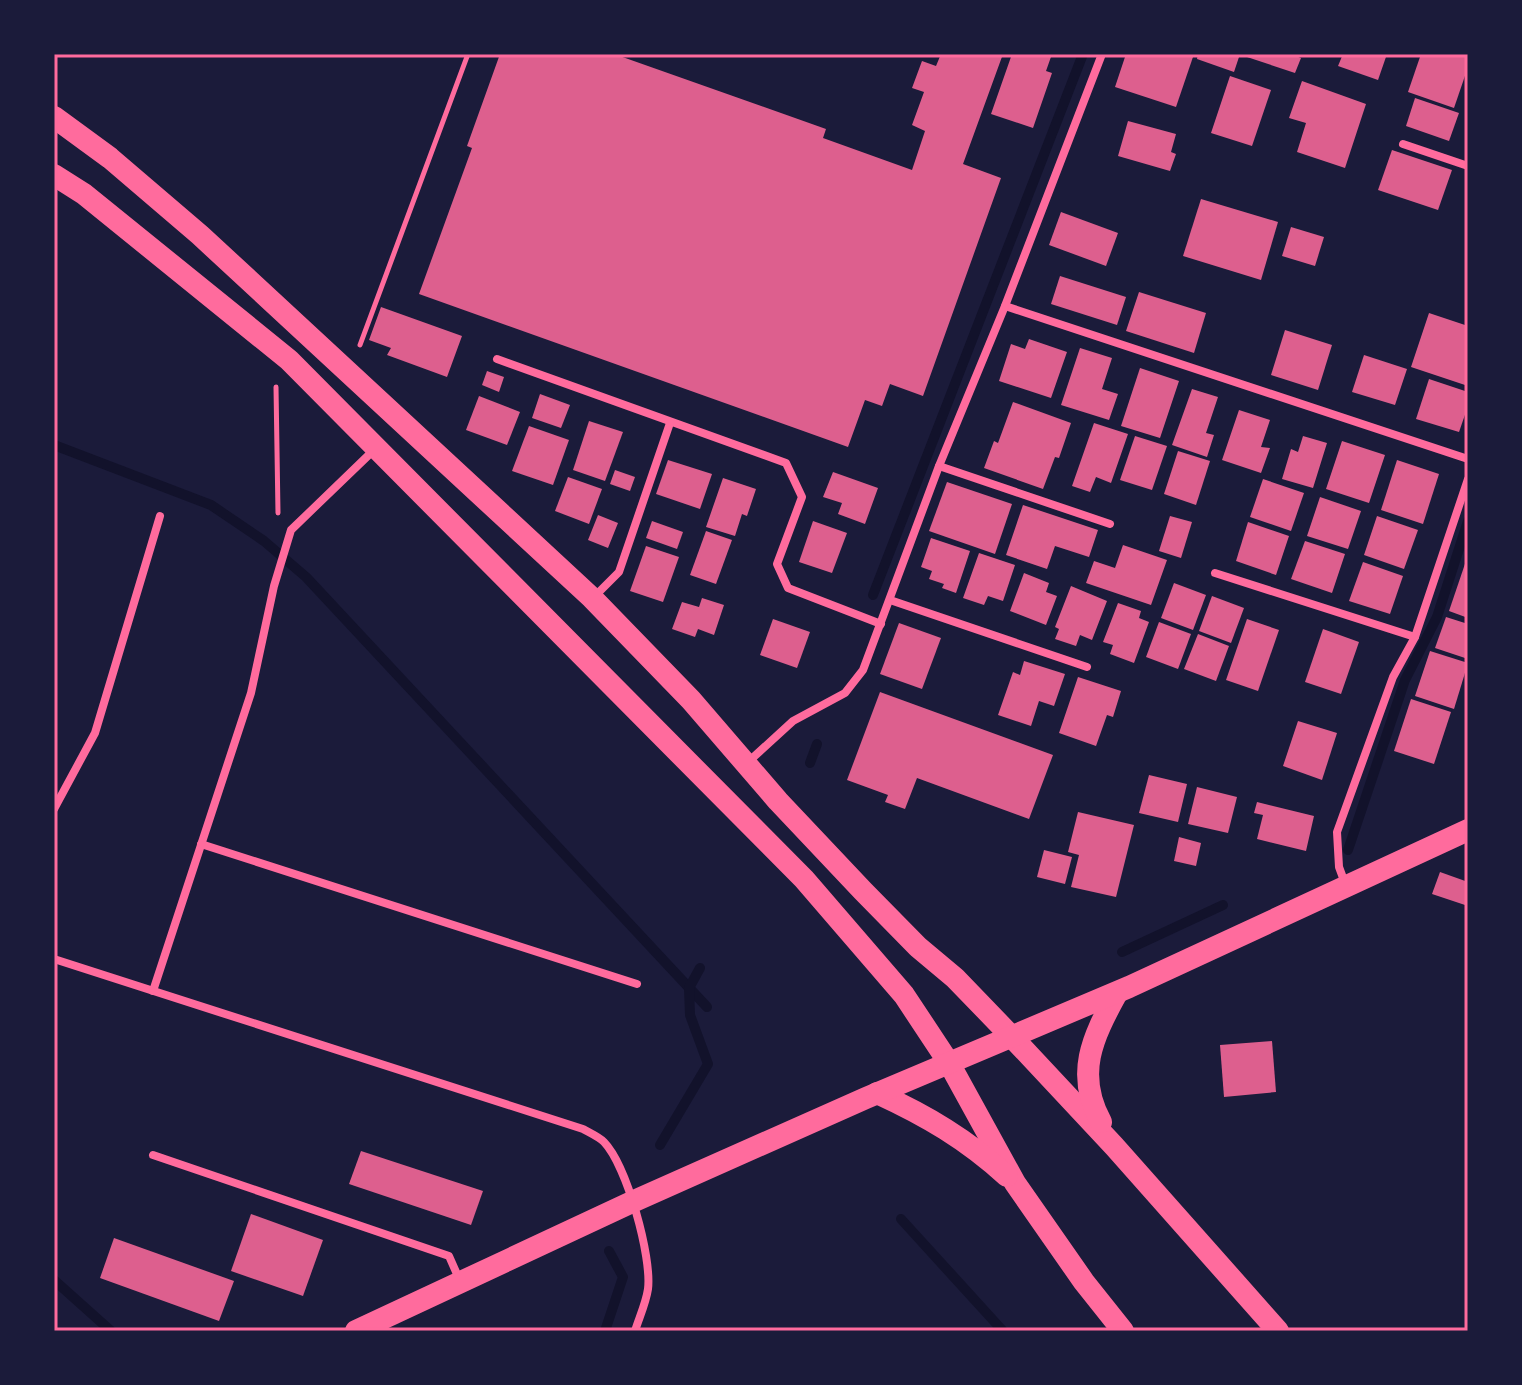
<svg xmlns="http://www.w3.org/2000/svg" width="1522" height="1385" font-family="'Nunito Sans',sans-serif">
<rect width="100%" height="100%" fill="#1b1b3a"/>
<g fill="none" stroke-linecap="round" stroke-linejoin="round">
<g stroke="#12122b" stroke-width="10">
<path d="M54,445l157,60 53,36 42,36 401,430"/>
<path d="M873,595l210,-541"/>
<path d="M810,763l7,-19"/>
<path d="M1348,850l57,-170 32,-63 31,-96"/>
<path d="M1122,952l101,-47"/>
<path d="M660,1145l48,-81 -18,-49 -1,-27 11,-20"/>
<path d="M901,1219l102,112"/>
<path d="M54,1280l57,51"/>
<path d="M605,1331l18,-54 -14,-26"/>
</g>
</g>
<g fill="#dd5f8e">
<path d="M500,54h114l212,75 -3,9 89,32 13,-39 -13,-6 12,-33 -12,-4 10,-27 14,5 5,-12h62l-40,110 38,14 -78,218 -33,-12 -8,22 -17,-6 -17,47 -429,-153 53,-146 -5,-2z"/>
<path d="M1012,54h40l-6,17 6,2 -19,55 -42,-14z"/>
<path d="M1126,54h68l-18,53 -61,-20z"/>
<path d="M1198,54h42l-6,18 -37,-13z"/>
<path d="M1248,54h43l10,4 -6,15 -48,-16z"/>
<path d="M1343,54h44l-9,26 -40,-14z"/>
<path d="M1421,54h47v13l-14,41 -46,-16z"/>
<path d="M1230,76l41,14 -19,56 -41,-13z"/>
<path d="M1302,81l64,23 -21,64 -48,-16 9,-29 -17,-5z"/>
<path d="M1415,98l44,15 -10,28 -43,-15z"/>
<path d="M1128,121l48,13 -5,18 5,2 -6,17 -52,-15z"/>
<path d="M1392,150l60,20 -14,40 -60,-20z"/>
<path d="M1201,199l77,23 -17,58 -78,-24z"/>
<path d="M1061,212l57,21 -12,33 -57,-21z"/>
<path d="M1291,227l33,10 -9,29 -33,-10z"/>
<path d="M1060,276l66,21 -9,28 -66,-21z"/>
<path d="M1139,292l67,21 -12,40 -68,-22z"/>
<path d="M381,307l81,29 -15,41 -60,-22 4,-7 -22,-8z"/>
<path d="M1429,313l39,13v60l-57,-19z"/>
<path d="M1285,330l47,15 -14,45 -47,-15z"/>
<path d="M1029,339l38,13 -16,46 -52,-17 12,-37 14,5z"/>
<path d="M1080,348l32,10 -10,31 16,5 -9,26 -48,-15z"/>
<path d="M1364,355l43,14 -12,36 -43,-13z"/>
<path d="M1140,368l39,13 -19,57 -39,-12z"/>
<path d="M487,371l17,6 -5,15 -17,-7z"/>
<path d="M1429,379l39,13v14l-9,26 -43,-13z"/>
<path d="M1192,389l26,8 -12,36 8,2 -7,22 -35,-12z"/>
<path d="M540,394l30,11 -9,23 -29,-10z"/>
<path d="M479,396l41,16 -13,33 -41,-15z"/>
<path d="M1013,402l58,21 -12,35 -4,-1 -12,32 -59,-21 10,-27 4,2z"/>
<path d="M1239,410l31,10 -9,27 9,1 -9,25 -39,-13z"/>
<path d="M589,421l34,11 -18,49 -32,-11z"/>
<path d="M1094,423l34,11 -17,49 -15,-6 -6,15 -18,-6z"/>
<path d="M529,426l40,14 -16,45 -41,-14z"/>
<path d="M1135,436l32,10 -15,44 -32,-10z"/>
<path d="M1303,436l24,7 -14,45 -31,-9 9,-30 7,3z"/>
<path d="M1342,441l43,14 -16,48 -43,-14z"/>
<path d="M1178,451l32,10 -14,44 -32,-11z"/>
<path d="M668,460l44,14 -12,35 -44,-15z"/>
<path d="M1397,460l42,14 -16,50 -42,-14z"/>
<path d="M615,470l20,7 -5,14 -20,-7z"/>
<path d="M833,472l45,16 -13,36 -27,-10 4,-11 -19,-6z"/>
<path d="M568,477l34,12 -13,35 -34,-13z"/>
<path d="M723,478l33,11 -9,27 -5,-2 -7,22 -29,-9z"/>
<path d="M1263,479l41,14 -13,38 -41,-14z"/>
<path d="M947,482l65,22 -17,50 -66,-23z"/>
<path d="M1320,497l41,14 -13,38 -41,-13z"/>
<path d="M1023,505l75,25 -9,27 -34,-11 -8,23 -41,-14z"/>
<path d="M598,515l20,8 -10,25 -20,-8z"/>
<path d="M1170,516l22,6 -11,36 -22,-7z"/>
<path d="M1377,516l41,14 -14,39 -40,-14z"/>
<path d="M652,521l31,11 -6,17 -31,-11z"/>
<path d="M813,521l34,12 -15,40 -33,-11z"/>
<path d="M1248,522l41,14 -13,39 -40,-14z"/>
<path d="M706,531l26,9 -16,44 -26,-9z"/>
<path d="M931,538l39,13 -14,42 -14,-5 2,-4 -15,-5 3,-8 -11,-4z"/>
<path d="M1305,541l40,13 -13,39 -41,-14z"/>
<path d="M1123,545l44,15 -16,45 -65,-22 8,-22 21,7z"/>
<path d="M646,546l33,11 -16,45 -33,-11z"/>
<path d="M979,553l36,12 -12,36 -15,-5 -4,9 -21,-7z"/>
<path d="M1468,555v63l-19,-7z"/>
<path d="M1363,562l40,14 -13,38 -41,-13z"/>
<path d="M1024,573l25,10 -3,9 11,4 -11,29 -36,-14z"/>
<path d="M1174,583l32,12 -13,35 -32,-12z"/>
<path d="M1071,586l36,15 -15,39 -12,-5 -4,11 -21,-7 4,-10 -4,-2z"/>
<path d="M1212,596l32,12 -13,35 -32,-12z"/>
<path d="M702,598l22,7 -10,30 -16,-6 -3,8 -23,-8 10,-27 17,5z"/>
<path d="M1118,603l23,8 -2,7 10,4 -15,41 -24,-9 3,-9 -10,-3z"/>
<path d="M1446,617l22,7v35l-33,-11z"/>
<path d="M773,619l37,13 -13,36 -37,-13z"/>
<path d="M1247,619l32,11 -21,61 -32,-11z"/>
<path d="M1159,622l32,12 -13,35 -32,-12z"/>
<path d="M899,623l42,15 -19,51 -42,-15z"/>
<path d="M1323,629l36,13 -18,52 -36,-12z"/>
<path d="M1198,634l31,12 -13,35 -32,-12z"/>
<path d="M1430,651l38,12 -14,46 -39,-13z"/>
<path d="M1024,661l41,13 -11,32 -15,-5 -8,25 -33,-11 15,-43 7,3z"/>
<path d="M1078,677l43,14 -8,26 -6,-2 -11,31 -37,-13z"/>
<path d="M880,692l173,63 -24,64 -112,-41 -12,31 -20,-7 3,-7 -41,-15z"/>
<path d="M1411,699l40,13 -17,52 -40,-13z"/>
<path d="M1298,721l39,12 -15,47 -39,-14z"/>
<path d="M1149,775l38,9 -9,38 -39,-9z"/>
<path d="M1197,787l40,10 -9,36 -40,-9z"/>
<path d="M1257,802l57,14 -8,35 -49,-12 6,-24 -9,-2z"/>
<path d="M1078,812l56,13 -18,72 -45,-10 8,-32 -11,-3z"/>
<path d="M1179,837l22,6 -5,23 -22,-5z"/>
<path d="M1044,850l28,7 -7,27 -28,-7z"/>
<path d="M1440,872l28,10v24l-36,-12z"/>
<path d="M1272,1041l4,51 -52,5 -4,-52z"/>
<path d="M361,1151l122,40 -12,34 -122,-41z"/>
<path d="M251,1214l72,26 -20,56 -72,-25z"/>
<path d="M114,1238l120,43 -15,40 -119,-43z"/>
</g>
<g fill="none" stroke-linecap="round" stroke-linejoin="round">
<g stroke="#ff6b9d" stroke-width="5">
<path d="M360,345l108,-291"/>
<path d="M276,387l2,126"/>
</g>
<g stroke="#ff6b9d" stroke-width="8">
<path d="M1403,144l65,22"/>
<path d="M1005,306l463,153"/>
<path d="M497,359l289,104 16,34 -25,67 11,24 93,36"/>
<path d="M939,466l171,58"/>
<path d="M1215,573l200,64"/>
<path d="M593,598l26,-26 51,-149"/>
<path d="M890,600l197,67"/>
<path d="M747,763l46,-42 52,-28 18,-23 76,-204 66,-160 97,-252"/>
<path d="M54,809l41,-76 65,-217"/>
<path d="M201,844l436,140"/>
<path d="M1346,886l-7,-19 -2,-35 56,-155 22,-40 53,-158"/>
<path d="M54,959l529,170c7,4 16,8 21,13 23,24 48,115 44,147 -2,14 -9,29 -13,42"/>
<path d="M153,991l98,-298 23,-107 17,-56 85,-82"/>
<path d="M153,1155l296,101 11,25"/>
</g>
<g stroke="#ff6b9d" stroke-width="22">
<path d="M54,117l56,41 90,77 392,363 99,102 87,101 85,90 55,56 37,31 57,59 102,109 164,185"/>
<path d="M54,175l30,19 205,166 515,519 100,116 45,68 66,120 69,99 39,49"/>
<path d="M877,1093c50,23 89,46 130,83"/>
<path d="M1101,1122c-26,-48 -9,-84 16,-129"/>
<path d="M356,1331l276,-129 234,-104 263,-111 339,-157"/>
</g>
</g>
<rect width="1522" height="1385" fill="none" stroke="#1b1b3a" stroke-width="112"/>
<rect x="56" y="56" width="1410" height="1273" fill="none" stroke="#ff6b9d" stroke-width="3"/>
</svg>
